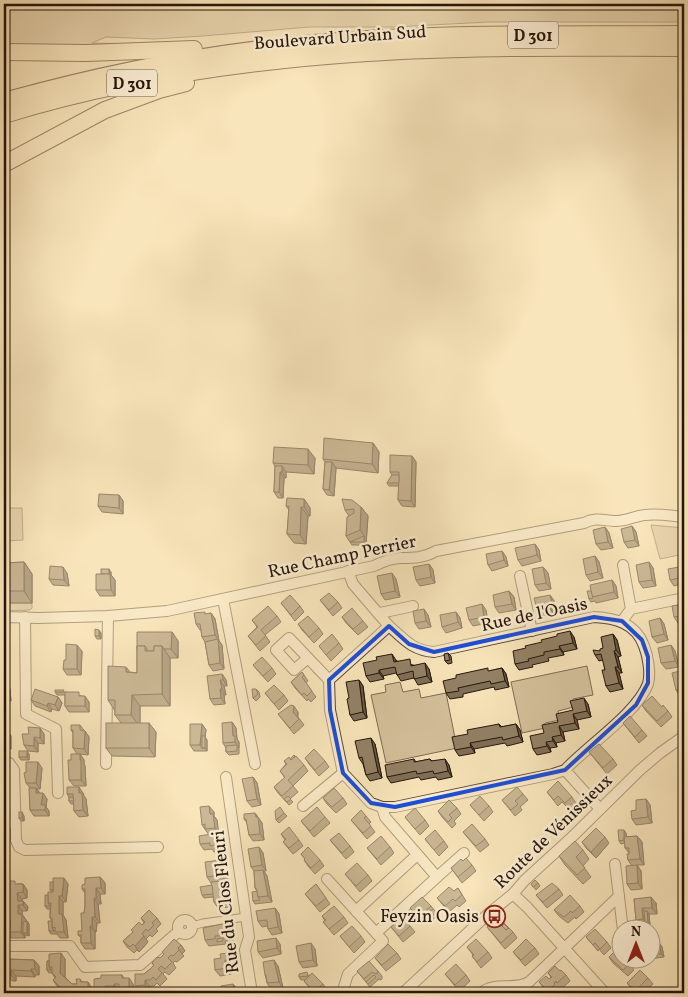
<svg xmlns="http://www.w3.org/2000/svg" width="688" height="997" font-family="Vollkorn,serif">
<rect width="100%" height="100%" fill="#f9e5bb"/>
<filter id="stains"><feTurbulence type="fractalNoise" baseFrequency=".004" numOctaves="4"/><feColorMatrix values="0 0 0 0 .2 0 0 0 0 .09 0 0 0 0 .02 0 0 0 .5 -.17"/></filter>
<radialGradient id="worn" r=".72"><stop offset=".6" stop-color="#630" stop-opacity="0"/><stop offset="1" stop-color="#630" stop-opacity=".3"/></radialGradient>
<g fill="#d5c29d" stroke="#7d6c54">
<path d="M31,4h630v2h23v16h-195l-97,5h-83l-106,9 -49,3 -48,-2 -14,6 48,1 1,2h-137v-37l26,-4z"/>
<path d="M4,508h18l1,32 -18,1v6h-1z"/>
<path d="M651,525l33,3v26l-24,5z"/>
<path d="M4,603h28v5l-2,2 -26,1z"/>
<path d="M587,666l6,29 -20,4 1,8 -16,4 2,9 -15,3v5l-23,5 -11,-51z"/>
<path d="M400,682l3,10 16,-3 2,9 25,-5 11,55 -71,15 -15,-68 15,-3 -1,-7z"/>
</g>
<g fill="none" stroke-linecap="round" stroke-linejoin="round">
<defs>
<path id="pedestrian" d="M192,926l11,-3 43,-6"/>
<g id="minor">
<path d="M623,565l8,44"/>
<path d="M348,571l5,13 36,42"/>
<path d="M520,576l12,55"/>
<path d="M223,599l32,165"/>
<path d="M380,613l33,-7"/>
<path d="M4,617l34,1 70,-2 59,-5 207,-45c8,-4 18,-8 27,-8 13,0 23,0 35,-7l148,-28c11,-6 18,-3 30,-2 11,1 20,-5 31,-6 13,-2 26,1 39,2"/>
<path d="M25,617l1,97 30,15 2,64"/>
<path d="M622,621l9,-12 53,-11"/>
<path d="M308,658l-14,12 -18,-20 13,-12 40,42"/>
<path d="M4,762l5,1 5,7 2,70 3,7 6,3 133,-3"/>
<path d="M106,764l2,-148"/>
<path d="M565,770l-12,4 -158,33h-13l-11,-4 -28,-30 -13,-63 -1,-30 60,-54c16,14 23,24 45,26l160,-35c21,1 42,6 50,29 4,10 7,27 4,38 -11,29 -61,62 -83,86l35,39"/>
<path d="M226,777l23,160 -4,13 7,43"/>
<path d="M303,806l40,-33"/>
<path d="M4,823h11"/>
<path d="M615,864l8,66"/>
<path d="M437,877l27,-24"/>
<path d="M327,879l49,54 61,-56 -52,-60 -3,-10"/>
<path d="M513,894l14,13 78,86"/>
<path d="M356,911l61,-56"/>
<circle cx="185" cy="927" r="7"/>
<path d="M4,946h66l15,21 55,-2 39,-34"/>
<path d="M343,990l5,-16 35,-33 -7,-8"/>
<path d="M403,993l84,-78 26,-21 12,-14 45,-41 70,-69 20,-17 24,-17"/>
<path d="M481,993c13,-12 33,-2 48,-11l90,-86"/>
</g>
<g id="trunk">
<path d="M4,52l82,1 108,-4"/>
<path d="M4,101c90,-25 181,-44 273,-54 135,-16 272,-12 407,-13"/>
<path d="M4,115c117,-36 241,-54 363,-62 106,-7 212,-5 317,-5"/>
<path d="M4,164l101,-54 54,-20 27,-7"/>
</g>
</defs>
<use href="#pedestrian" stroke="#5a4936" stroke-width="9"/>
<use href="#minor" stroke="#5a4936" stroke-width="12"/>
<use href="#trunk" stroke="#25150a" stroke-width="18"/>
<use href="#pedestrian" stroke="#fbeed3" stroke-width="7"/>
<use href="#minor" stroke="#fbeed3" stroke-width="10"/>
<use href="#trunk" stroke="#f9e5bb" stroke-width="16"/>
</g>
<g fill="#7e6f58" stroke="#25150a">
<path d="M373,443l6,9 -1,21 -42,-5 -2,28 -7,-1 -4,-6 2,-27 -2,-3z"/>
<path d="M412,456l4,6 -1,45 -13,-1 -4,-6 1,-14h-10l-2,-3 5,-8 -2,-3z"/>
<path d="M315,458l-1,16 -28,-2v6h-2l-1,20h-5l-4,-6 1,-26 -2,-3z"/>
<path d="M119,495l4,6v13l-21,-2 -4,-6z"/>
<path d="M304,499l6,9v8h-2l-2,28 -12,-1 -7,-9 2,-24 -3,-4z"/>
<path d="M361,507l7,9 -2,29h-14l-6,-9 3,-20 -4,-6z"/>
<path d="M632,526l4,6 3,14 -11,2 -4,-6z"/>
<path d="M605,527l4,6 4,15 -12,2 -5,-6z"/>
<path d="M535,544l4,6 2,11 -19,5 -4,-6z"/>
<path d="M502,551l4,6 2,9 -16,5 -4,-6z"/>
<path d="M595,556l4,6 4,16 -13,3 -4,-6z"/>
<path d="M24,562l8,12v29h-28v-40z"/>
<path d="M649,562l4,6 3,18 -13,2 -4,-6z"/>
<path d="M684,562v21l-10,3 -4,-6 14,-14z"/>
<path d="M429,564l4,6 2,13 -15,3 -4,-6z"/>
<path d="M543,567l5,6 3,16 -12,2 -4,-6z"/>
<path d="M111,572v3l4,5v16h-15l-4,-6 5,-16z"/>
<path d="M67,573l2,13 -16,-1 -4,-6z"/>
<path d="M396,579l4,18 -15,3 -4,-6z"/>
<path d="M612,580l4,6 2,12 -22,5 -1,-2 -4,1 -2,-3 2,-8z"/>
<path d="M509,591l5,6 2,13 -17,3 -4,-6z"/>
<path d="M550,595l4,6 2,8 -3,1v3l-12,3 -4,-6z"/>
<path d="M320,600l18,2 4,6 -9,8z"/>
<path d="M281,603l19,3 4,6 -9,9z"/>
<path d="M684,604v18l-6,1 -4,-6z"/>
<path d="M486,610l2,13 -15,3 -4,-6z"/>
<path d="M456,612l4,6 2,10 -16,5 -4,-6z"/>
<path d="M211,613l4,6 4,22 3,4 2,24 -11,2 -4,-6 -4,-23 -3,-5 -1,-7h-1l-4,-6 10,-10z"/>
<path d="M428,615l3,12 -12,2 -4,-6z"/>
<path d="M277,616l4,6 -16,13 5,7 -10,9 -12,-15 9,-9 -5,-7z"/>
<path d="M342,617l21,4 5,6 -10,8 -12,-12z"/>
<path d="M660,618l4,6 4,16 -11,3 -5,-6z"/>
<path d="M298,624l21,4 4,6 -9,9 -12,-13z"/>
<path d="M172,632l6,9v17h-8v48h-30v17l16,9 -1,25 -43,-1 -6,-8 15,-25 -6,-8v-4l-7,-11 23,-28 6,1v-24z"/>
<path d="M101,633v6h-4l-2,-3z"/>
<path d="M613,634l4,6 4,16 -3,1 4,16h-3l4,16 -13,3 -4,-6 -1,-16 -2,-10 -4,1 -4,-6 8,-7z"/>
<path d="M574,637l3,12 -14,3 1,3 -16,3 1,3 -17,4 1,2 -14,3 -4,-6z"/>
<path d="M339,643l4,6 -12,12 -12,-15z"/>
<path d="M671,645l4,6 4,16 -13,2 -5,-6z"/>
<path d="M82,651l-1,24h-14l-4,-6z"/>
<path d="M448,653l3,3 1,7 -4,1 -3,-3z"/>
<path d="M396,660l1,1 32,8 3,13 -14,3 -4,-7 -13,3 -5,-8 -13,3 1,3 -14,3 -4,-6z"/>
<path d="M253,665l19,3 4,6 -8,8 -10,-11z"/>
<path d="M502,668l4,6 3,13 -14,3 -1,-3 -31,7v3l-13,2 -4,-6 44,-22z"/>
<path d="M302,672l6,9 -2,2 10,14 -5,5 -3,-3 -1,2 -12,-13 -4,-6z"/>
<path d="M684,672v23l-4,1 -4,-6z"/>
<path d="M222,674l4,6 1,6h-3l2,9h-2l1,9 -11,1 -4,-6z"/>
<path d="M359,680l4,6 4,32 -13,3 -4,-6 -1,-17z"/>
<path d="M4,683h2l4,6 1,12h-5v16h-1l1,2v11h1l4,6v13h-7z"/>
<path d="M256,689l3,3 1,5 -4,4 -3,-3z"/>
<path d="M55,692h11l16,4 7,6v10h-20l-4,-6v-11h-8z"/>
<path d="M265,693l19,2 4,6 -9,9z"/>
<path d="M58,697l4,6 -3,8 -7,-2 -1,3 -16,-6 -4,-6z"/>
<path d="M588,704l3,13 -14,3 2,9 -16,3 2,9 -9,2 1,4 -7,1 1,4 -14,3 -4,-6 11,-16 29,-23z"/>
<path d="M642,705l20,2 6,4 4,6 -11,10 -15,-16z"/>
<path d="M298,712v5l6,8 -10,9 -16,-20z"/>
<path d="M232,722l4,6 1,11 2,3v12l-10,1 -3,-3v-4l-3,-5z"/>
<path d="M623,723l19,7 5,6 -8,7z"/>
<path d="M202,724l4,6 -1,7 2,3v11h-13l-4,-6z"/>
<path d="M499,724l3,3 14,-3 4,6 3,12 -16,4 -2,-3 -31,6 1,4 -16,3 -4,-6 13,-16z"/>
<path d="M80,725l9,12 -1,18 -8,-1 4,6v4l1,2 1,20h-12l-5,-6 8,-26 -4,-6v-15l-2,-3z"/>
<path d="M40,728l4,6v10l-6,-1v9l-10,-1 -4,-6 5,-11z"/>
<path d="M375,744l7,34 -12,3 -4,-6 -3,-11 -4,-6z"/>
<path d="M589,752l24,7 4,6 -10,9 -13,-16z"/>
<path d="M29,754v6h-8l-2,-3z"/>
<path d="M305,758l20,3 4,6 -10,9 -10,-12z"/>
<path d="M290,759l14,6 4,6 -15,15 5,6 -8,7 3,3 -4,3 -11,-12 -4,-6 11,-9 -5,-7 6,-7 -2,-3z"/>
<path d="M414,759l2,3 14,-3 2,2 17,4 3,12 -14,3 -2,-3 -15,3 -2,-3 -28,6 -4,-6z"/>
<path d="M42,768l-2,21h-3l3,4 7,6 -1,8 3,4v5h-15l-4,-6v-22l-4,-5z"/>
<path d="M253,777l4,6 4,22 -9,2 -5,-6z"/>
<path d="M547,792l25,5 4,6 -7,6 -7,-7 -4,4z"/>
<path d="M83,793l1,3 2,3 2,17 -9,1 -5,-6v-7h-3l-2,-3v-4l-2,-3z"/>
<path d="M523,794l5,6 -8,7 2,3 -7,6 -13,-16z"/>
<path d="M323,798h20l4,6 -11,9 -9,-9z"/>
<path d="M646,799l4,6 2,18 -16,2 -4,-6 4,-9z"/>
<path d="M470,805l19,1 4,6 -9,9z"/>
<path d="M457,808l4,6 -7,7 2,3 -4,4 -10,-11 -4,-6z"/>
<path d="M214,812v4l3,4 1,14 4,5 2,11 -10,2 -2,-3 -8,1 -4,-6 9,-9 -7,-10z"/>
<path d="M255,813l7,10 2,17 -11,1 -4,-6 -2,-12 -3,-4z"/>
<path d="M284,813l3,3 -8,7 -3,-3z"/>
<path d="M24,816v5h-3l-2,-3z"/>
<path d="M366,816l5,6 -2,2 6,8 -8,7 -16,-19z"/>
<path d="M325,817l5,6 -16,14 -13,-16z"/>
<path d="M405,817l20,3 4,6 -9,9z"/>
<path d="M463,832l22,7 4,6 -9,7 -12,-14z"/>
<path d="M626,833v4l11,-1 5,6 2,23h-7l4,6 1,18 -11,1 -4,-6 5,-18 -4,-6 1,-7 -4,-5v-5l-4,1 -2,-3z"/>
<path d="M281,834l18,6 4,6 -10,8 -10,-12 2,-2z"/>
<path d="M425,839l19,2 4,6 -9,9z"/>
<path d="M330,840l20,6 4,6 -8,7z"/>
<path d="M582,842l27,1 -13,15 -10,-10z"/>
<path d="M259,847l4,6 3,18h-2l3,5 5,26 -17,2 -2,-3 4,-10 -2,-3 -1,-17 -3,-4z"/>
<path d="M390,847l4,6 -13,12 -14,-17z"/>
<path d="M583,850l6,9 -6,7 8,11 -8,7 -18,-19 -6,-9z"/>
<path d="M301,854l19,6 4,6 -9,8 -7,-8 -4,-6 1,-1z"/>
<path d="M221,860l4,6 1,4 1,2 1,9h-5l4,6 3,20 -12,1 -4,-6 -1,-5 -9,1 -2,-3 10,-10v-2h-1l-4,-6z"/>
<path d="M463,861l9,4 4,6 -14,12 -11,-15z"/>
<path d="M345,874l23,1 4,6 -12,11z"/>
<path d="M100,877l5,6v11h-5l1,10h-3l2,19h-3l-1,9h-1v17h-10l-4,-6v-5l-3,-3 4,-4 3,-25v-13l-3,-4 3,-5z"/>
<path d="M538,883l2,3 -4,4 -5,-6z"/>
<path d="M18,884h5l4,6v8l-5,1v2h1l5,6 -1,4h-5v3l7,10v12l-4,-1v3h-14l-4,-6 3,-3v-4l-4,-6v-25l-1,-2z"/>
<path d="M68,884l-2,18h-3v13l3,5 2,18h-8l-3,-4h-6l-2,-3 3,-10 -2,-3v-9h-3l-2,-3 3,-11 4,-3 -2,-2z"/>
<path d="M316,884l14,20 -10,8 -15,-18z"/>
<path d="M458,888l8,13 -7,6 -2,-2 -8,7 -12,-14 17,-7z"/>
<path d="M559,889l4,6 -16,13 -11,-13z"/>
<path d="M634,899l22,4 1,11h-8l1,11 -10,1 -4,-6z"/>
<path d="M431,906l7,9 -6,5 -3,-3 -6,6 -13,-15z"/>
<path d="M580,906l4,6 -8,7 -1,-2 -7,6 -9,-7 -5,-6z"/>
<path d="M275,908l4,6 3,19 -10,2 -4,-6v-3l-6,1 -4,-6z"/>
<path d="M322,916l22,1 4,6 -14,12 -11,-13 2,-1z"/>
<path d="M141,918h16l4,6 -5,5 2,2 -6,6 -2,-2 -4,4 2,3 -9,10 -2,-2 -3,3 -7,-6 -4,-6 21,-18z"/>
<path d="M502,921l11,11 4,6 -12,11 -18,-22z"/>
<path d="M410,926l5,6 -12,10 -12,-15z"/>
<path d="M231,929l2,12h-8l1,3 -17,2 -4,-6z"/>
<path d="M650,932l6,5 2,7h2l2,3 2,10 -14,2z"/>
<path d="M340,936h21l4,6 -11,11z"/>
<path d="M586,937l21,5 4,6 -7,7 -5,-6 -1,2z"/>
<path d="M280,944l1,10 -18,4 -5,-6z"/>
<path d="M181,945l4,6 -3,3 2,2 -7,6 -2,-1 -2,2 3,5 -7,7 -4,-3 -2,2 4,5 -7,7 -3,-3 -3,3h-5v5l-10,1 -4,-6 9,-12 10,-8 -2,-3 8,-5 4,-4 -2,-2z"/>
<path d="M467,947l21,5 4,6 -11,10 -9,-12 1,-1z"/>
<path d="M535,948l4,6 -14,12 -12,-14z"/>
<path d="M315,949l2,17 -14,2 -4,-6z"/>
<path d="M228,953l4,6 1,7h-4l2,8 -11,2 -5,-6 6,-12z"/>
<path d="M397,953l4,6 -15,12 -11,-13z"/>
<path d="M609,957l21,7 4,6 -6,6 -15,-13z"/>
<path d="M4,958l3,1 27,1 5,6v9h-4v2l-19,-1v5h-4l-2,-3h-6z"/>
<path d="M65,959v18l7,7h5l3,-5 2,3h6l4,6v5h-28l-7,-7 -4,-6 2,-2 -3,-5h-3l-2,-3v-9z"/>
<path d="M278,966l5,22 -12,1 -4,-6 -1,-5 -1,-3z"/>
<path d="M377,970l5,6v3l-2,1 -2,-1v1l-8,7 -13,-16z"/>
<path d="M559,970l7,5 4,6 -9,8 -1,-2 -2,2 2,1 -3,3h-9l-9,-11 10,-3 2,-2 -3,-4z"/>
<path d="M445,974l21,1 4,6 -11,10z"/>
<path d="M122,975l2,3 9,6 1,9h-11l-3,-3h-1l-1,2h-9v1h-12l-3,-5 7,-10z"/>
<path d="M310,975l13,9 4,6 -3,3h-10l-10,-12 1,-1h-4l-2,-3z"/>
<path d="M648,978l5,6 -10,9h-8l-8,-10z"/>
</g>
<g fill="#675a47" stroke="#25150a">
<path d="M373,443l6,9 -1,21 -6,-9z"/>
<path d="M308,449l7,9 -1,16 -6,-9z"/>
<path d="M412,456l4,6 -1,45 -4,-6z"/>
<path d="M332,462l4,6 -2,28 -5,-6z"/>
<path d="M282,466l4,6v6l-4,-6z"/>
<path d="M280,472l4,6 -1,20 -4,-6z"/>
<path d="M119,495l4,6v13l-4,-6z"/>
<path d="M304,499l6,9v8l-6,-9z"/>
<path d="M301,507l7,9 -2,28 -6,-9z"/>
<path d="M361,507l7,9 -2,29 -2,-3v-6l-4,-6z"/>
<path d="M632,526l4,6 3,14 -4,-6z"/>
<path d="M605,527l4,6 4,15 -5,-6z"/>
<path d="M535,544l4,6 2,11 -4,-6z"/>
<path d="M502,551l4,6 2,9 -4,-6z"/>
<path d="M595,556l4,6 4,16 -5,-6z"/>
<path d="M24,562l8,12v29l-8,-12z"/>
<path d="M649,562l4,6 3,18 -4,-6z"/>
<path d="M429,564l4,6 2,13 -4,-6z"/>
<path d="M63,567l4,6 2,13 -5,-6z"/>
<path d="M543,567l5,6 3,16 -5,-6z"/>
<path d="M109,569l2,3v3l4,5v16l-4,-6z"/>
<path d="M392,573l4,6 4,18 -5,-6z"/>
<path d="M612,580l4,6 2,12 -4,-6z"/>
<path d="M509,591l5,6 2,13 -4,-6z"/>
<path d="M550,595l4,6 2,8 -4,-6z"/>
<path d="M482,604l4,6 2,13 -4,-6z"/>
<path d="M548,604l5,6v3l-4,-6z"/>
<path d="M424,609l4,6 3,12 -5,-6z"/>
<path d="M456,612l4,6 2,10 -4,-6z"/>
<path d="M211,613l4,6 4,22 3,4 2,24 -4,-6 -2,-24 -3,-4z"/>
<path d="M660,618l4,6 4,16 -4,-6z"/>
<path d="M99,630l2,3v6l-2,-3z"/>
<path d="M570,631l4,6 3,12 -4,-6z"/>
<path d="M172,632l6,9v17l-7,-9z"/>
<path d="M613,634l4,6 4,16 -5,-6z"/>
<path d="M77,645l5,6 -1,24 -4,-6z"/>
<path d="M671,645l4,6 4,16 -4,-6z"/>
<path d="M162,646l8,12v48l-8,-12z"/>
<path d="M559,646l4,6 1,3 -4,-6z"/>
<path d="M614,651l4,6 4,16 -4,-6z"/>
<path d="M392,654l4,6 2,8 -4,-6z"/>
<path d="M425,663l4,6 3,13 -5,-6z"/>
<path d="M126,667l9,11 -9,-6z"/>
<path d="M615,667l4,6 4,16 -4,-6z"/>
<path d="M502,668l4,6 3,13 -4,-6z"/>
<path d="M379,670l4,6 1,3 -5,-6z"/>
<path d="M222,674l4,6 1,6 -4,-6z"/>
<path d="M220,680l4,6 2,9 -4,-6z"/>
<path d="M359,680l4,6 4,32 -4,-6z"/>
<path d="M6,683l4,6 1,12 -5,-6z"/>
<path d="M220,689l4,6 1,9 -4,-6z"/>
<path d="M132,695l8,11v21l-9,-12z"/>
<path d="M85,696l4,6v10l-4,-6z"/>
<path d="M58,697l4,6 -3,8 -4,-6z"/>
<path d="M4,698l2,3v16l-2,-3z"/>
<path d="M584,698l4,6 3,13 -4,-6z"/>
<path d="M48,703l4,6 -1,3 -4,-6z"/>
<path d="M294,706l4,6 -1,6 -4,-6z"/>
<path d="M573,714l4,6 2,9 -4,-6z"/>
<path d="M4,715l2,4v16l-2,-4z"/>
<path d="M232,722l4,6 1,11 2,3v6l-4,-6 -2,-6z"/>
<path d="M149,723l7,9 -1,25 -6,-9z"/>
<path d="M202,724l4,6 -1,7 2,3v11l-2,-3h-3l-2,-3z"/>
<path d="M516,724l4,6 3,12 -4,-6z"/>
<path d="M559,726l4,6 2,9 -4,-6z"/>
<path d="M40,728l4,6v10l-4,-6z"/>
<path d="M7,730l4,6v13l-4,-6z"/>
<path d="M85,731l4,6 -1,18 -4,-6z"/>
<path d="M34,737l4,6v9l-4,-6z"/>
<path d="M552,737l4,6 1,4 -4,-6z"/>
<path d="M371,738l4,6 7,34 -4,-6z"/>
<path d="M546,742l4,6 1,4 -4,-6z"/>
<path d="M470,743l4,6 1,4 -4,-6z"/>
<path d="M27,751l2,3v6l-2,-3z"/>
<path d="M80,754l4,6v4l1,2 1,20 -5,-6z"/>
<path d="M445,759l4,6 3,12 -4,-6z"/>
<path d="M38,762l4,6 -2,21 -4,-6z"/>
<path d="M253,777l4,6 4,22 -4,-6z"/>
<path d="M79,787l4,6 1,3 2,3 2,17 -5,-6 -4,-17z"/>
<path d="M36,788l4,6 -4,-1z"/>
<path d="M43,793l4,6 -1,8 3,4v5l-8,-11z"/>
<path d="M646,799l4,6 2,18 -4,-6z"/>
<path d="M209,806l5,6v4l3,4 2,14 -4,-6 -5,-14z"/>
<path d="M22,812l2,4v5l-2,-3z"/>
<path d="M255,813l7,10 2,17 -4,-6z"/>
<path d="M624,830l2,3 1,10 -3,-3z"/>
<path d="M218,833l4,6 2,11 -4,-6z"/>
<path d="M637,836l5,6 2,23 -4,-6z"/>
<path d="M605,837l4,6 -13,15 -5,-6z"/>
<path d="M259,847l4,6 3,18 -4,-6z"/>
<path d="M221,860l4,6 1,4 1,2 1,9 -2,-3 -1,-7 -3,-5z"/>
<path d="M637,865l4,6 1,18 -4,-6z"/>
<path d="M263,870l4,6 5,26 -4,-6z"/>
<path d="M100,877l5,6v11l-4,-6z"/>
<path d="M64,878l4,6 -2,18 -4,-6z"/>
<path d="M223,881l4,6 3,20 -5,-6z"/>
<path d="M23,884l4,6v8l-4,-6z"/>
<path d="M96,888l4,6 1,10 -5,-6z"/>
<path d="M17,893l5,6v6l-4,-4z"/>
<path d="M59,896l4,6v13l3,5 2,18 -4,-6 -5,-18z"/>
<path d="M651,897l5,6 1,11 -5,-6z"/>
<path d="M94,898l4,6 2,19 -5,-6z"/>
<path d="M23,901l5,6 -1,4 -4,-6z"/>
<path d="M18,905l4,6v4l4,5 -1,13h-2l2,2v3l-4,-6 -3,-18z"/>
<path d="M275,908l4,6 3,19 -4,-6z"/>
<path d="M642,908l4,6 -1,8 -2,-3z"/>
<path d="M647,911l2,3 1,11 -2,-3z"/>
<path d="M92,917l5,6 -1,9 -4,-6z"/>
<path d="M27,921l2,3v12l-2,-3z"/>
<path d="M227,923l4,6 2,12 -5,-6z"/>
<path d="M90,926l5,6v17l-4,-6z"/>
<path d="M652,931l4,6 1,6 3,4 -1,7 -2,-3 -4,-9z"/>
<path d="M144,936l4,6 -9,10 -4,-6z"/>
<path d="M276,938l4,6 1,10 -4,-6z"/>
<path d="M311,943l4,6 2,17 -4,-6z"/>
<path d="M660,944l2,3 2,10 -3,-3z"/>
<path d="M181,945l4,6 -3,3 -4,-6z"/>
<path d="M61,953l4,6v20l-5,-6z"/>
<path d="M228,953l4,6 1,7 -4,-6z"/>
<path d="M34,960l5,6v9l-4,-6z"/>
<path d="M225,960l4,6 2,8 -5,-6z"/>
<path d="M274,960l4,6 5,22 -4,-6z"/>
<path d="M31,969l4,6v2l-4,-6z"/>
<path d="M11,970l5,6v5l-5,-6z"/>
<path d="M129,978l4,6 1,9 -5,-6z"/>
<path d="M145,980l4,6v5l-4,-6z"/>
<path d="M88,982l4,6v5h-4z"/>
<path d="M114,984l5,6 -1,2 -4,-6z"/>
<path d="M233,984l5,6v3h-4z"/>
<path d="M105,986l4,6v1l-4,-5z"/>
</g>
<g fill="#938166" stroke="#25150a">
<path d="M324,438l49,5 -1,21 -49,-5z"/>
<path d="M274,447l34,2v16l-35,-2z"/>
<path d="M390,455l22,1 -1,45 -13,-1 1,-28h-9z"/>
<path d="M325,462h7l-3,28 -6,-1z"/>
<path d="M275,466h7v6h-2l-1,20h-5z"/>
<path d="M392,475h7v8h-12z"/>
<path d="M99,494l20,1v13l-21,-2z"/>
<path d="M287,498l17,1v8h-3l-1,28 -13,-1 2,-28h-3z"/>
<path d="M342,499l10,1 9,7 -1,23 -14,6 1,-19 7,-4v-4l-9,1z"/>
<path d="M632,526l3,14 -11,2 -3,-13z"/>
<path d="M605,527l3,15 -12,2 -3,-14z"/>
<path d="M364,536v6h-14z"/>
<path d="M535,544l2,11 -19,5 -3,-12z"/>
<path d="M502,551l2,9 -16,5 -2,-11z"/>
<path d="M595,556l3,16 -12,3 -3,-16z"/>
<path d="M24,562v29h-20v-28z"/>
<path d="M649,562l3,18 -13,2 -3,-17z"/>
<path d="M683,562h1v15l-14,3 -2,-11 16,-3z"/>
<path d="M429,564l2,13 -15,3 -3,-13z"/>
<path d="M50,566l13,1 1,13 -15,-1z"/>
<path d="M543,567l3,16 -11,2 -3,-16z"/>
<rect x="101" y="569" width="8" height="5"/>
<path d="M392,573l3,18 -14,3 -4,-18z"/>
<path d="M96,574h14l1,16h-15z"/>
<path d="M612,580l2,12 -22,5 -2,-12z"/>
<path d="M509,591l3,13 -17,3 -2,-12z"/>
<path d="M587,591h4l2,7 -4,1z"/>
<path d="M329,593l9,9 -9,8 -9,-10z"/>
<path d="M290,595l10,11 -9,9 -10,-12z"/>
<path d="M550,595l2,8 -4,1 1,3 -12,3 -3,-12z"/>
<path d="M482,604l2,13 -15,3 -3,-12z"/>
<path d="M684,604v11l-10,2 -2,-11z"/>
<path d="M268,606l9,10 -16,14 5,6 -10,9 -8,-9 10,-9 -6,-7z"/>
<path d="M352,608l11,13 -10,8 -11,-12z"/>
<path d="M424,609l2,12 -11,2 -2,-12z"/>
<path d="M205,612v2l6,-1 4,22 -13,2 -2,-13h-4l-2,-11z"/>
<path d="M456,612l2,10 -16,5 -2,-12z"/>
<path d="M308,616l11,12 -10,9 -11,-13z"/>
<path d="M660,618l4,16 -12,3 -3,-16z"/>
<path d="M95,629l4,1v6h-4z"/>
<path d="M570,631l3,12 -14,3 1,3 -16,3v3l-16,4 1,2 -14,3 -2,-13 13,-3 -1,-2 17,-4 -1,-2 16,-4v-2z"/>
<path d="M137,632h35l-1,17h-7l-2,-3h-8v5h-7v-2l-2,-3h-8v3z"/>
<path d="M332,634l7,9 -13,12 -7,-9z"/>
<path d="M613,634l3,16 -2,1 4,16h-3l4,16 -13,3 -4,-16h3l-4,-16 -6,1 -2,-5 7,1v-2l3,-1 -2,-11z"/>
<path d="M218,639l2,24 -11,2 -4,-23z"/>
<path d="M66,644l11,1v24h-14l1,-9h2z"/>
<path d="M671,645l4,16 -14,2 -3,-15z"/>
<path d="M137,646h8v5h9v-5h8v48l-30,1 -1,20h-16v-15h-7v-34l18,1v5l11,1z"/>
<path d="M448,653l2,7 -5,1 -1,-7z"/>
<path d="M392,654l2,8 16,-3 1,7 14,-3 2,13 -13,3 -1,-8 -16,4 -2,-8 -16,3v3l-13,3 -3,-13 14,-3 -1,-3z"/>
<path d="M262,657l10,11 -9,8 -10,-11z"/>
<path d="M488,668v3l14,-3 3,13 -14,3 -1,-3 -32,7 1,3 -13,2 -3,-12 13,-3v-3z"/>
<path d="M683,670l1,6v12l-8,2 -4,-17z"/>
<path d="M302,672l2,3 -2,2 10,14 -5,5 -3,-3 -2,2 -11,-13z"/>
<path d="M222,674l1,6h-3l2,9h-2l1,9 -11,1 -3,-23z"/>
<path d="M359,680l4,32 -13,3 -3,-16 2,-1 -3,-16z"/>
<rect x="4" y="683" width="2" height="12"/>
<path d="M274,685l10,10 -10,9 -9,-11z"/>
<path d="M35,689l23,8 -3,8 -7,-2 -1,3 -16,-6z"/>
<path d="M252,689h4l2,5 -5,4z"/>
<path d="M55,690h9l-1,2h-8z"/>
<path d="M65,692h14v4h6v10h-20z"/>
<path d="M652,696l10,11 1,-2 5,6 -11,10 -15,-16z"/>
<path d="M584,698l3,13 -14,3 2,9 -16,3 2,9 -9,2 1,4 -7,1 1,4 -14,3 -3,-13 14,-3 -2,-8 16,-3 -2,-8 17,-4 -3,-9z"/>
<path d="M291,705l3,1 -1,6 6,7 -9,9 -12,-14z"/>
<path d="M630,716l12,14 -7,7 -12,-14z"/>
<path d="M232,722l1,14h2v6l-12,1 -1,-20z"/>
<rect x="106" y="723" width="43" height="25"/>
<path d="M190,724h12l-2,21h-10z"/>
<path d="M499,724l1,3 16,-3 3,12 -16,4 -1,-3 -32,6 1,4 -16,3 -3,-13 16,-3 -1,-4z"/>
<path d="M71,725h9v5l5,1 -1,18 -11,-1v-18h-2z"/>
<path d="M28,727l12,1v10l-6,-1v9l-10,-1 -2,-11h7z"/>
<rect x="4" y="730" width="3" height="13"/>
<rect x="202" y="736" width="3" height="12"/>
<path d="M371,738l7,34 -12,3 -4,-18 -3,1 -4,-17z"/>
<path d="M599,744l14,15 -10,9 -14,-16z"/>
<path d="M237,745v6l-11,1v-6z"/>
<path d="M314,749l11,12 -10,9 -10,-12z"/>
<rect x="19" y="751" width="8" height="6"/>
<path d="M71,754h9v6h1v20h-12l-1,-20h3z"/>
<path d="M294,755l1,1 -4,4 -1,-1z"/>
<path d="M296,756l8,9 -16,15 5,6 -11,10 -8,-9 11,-10 -5,-6 7,-7 -3,-3 5,-4 2,3z"/>
<path d="M414,759v3l16,-3 1,2 14,-2 3,12 -14,3 -1,-3 -16,3 -1,-3 -29,6 -2,-12z"/>
<path d="M26,762h12l-2,21h-10l-2,-10 2,-1z"/>
<path d="M253,777l4,22 -10,2 -5,-22z"/>
<path d="M558,781l14,16 -7,6 -7,-7 -4,4 -7,-8z"/>
<path d="M67,787h12v6h3l1,17 -9,1 -1,-17h-6z"/>
<path d="M517,787l6,7 -8,7 3,3 -7,6 -9,-10z"/>
<path d="M29,788h7v5h7l-2,12h4v5h-15z"/>
<path d="M334,788l9,10 -11,9 -9,-9z"/>
<path d="M288,796l3,3 -4,3 -3,-3z"/>
<path d="M480,796l9,10 -10,9 -9,-10z"/>
<path d="M69,797h4l1,4h-5z"/>
<path d="M646,799l2,18 -16,2 -1,-8 5,-1v-10z"/>
<path d="M449,800l8,8 -8,7 3,3 -4,4 -10,-11z"/>
<path d="M209,806l1,8h3l2,14 -10,1v-5l-3,1 -2,-18z"/>
<path d="M280,807l4,6 -8,7 -1,-9z"/>
<path d="M317,807l8,10 -15,14 -9,-10z"/>
<path d="M415,808l10,12 -10,9 -10,-12z"/>
<path d="M361,810l5,6 -2,2 7,8 -8,7 -12,-13z"/>
<rect x="19" y="812" width="3" height="6"/>
<path d="M255,813l1,4h2l2,17 -11,1 -3,-16h-2v-5z"/>
<path d="M472,824l13,15 -9,7 -13,-14z"/>
<path d="M289,827l10,13 -10,8 -6,-6 3,-3 -5,-5z"/>
<path d="M596,828l9,9 -14,15 -9,-10z"/>
<path d="M435,830l9,11 -10,9 -9,-11z"/>
<path d="M618,830h6v10l-5,1z"/>
<path d="M218,833l2,11 -10,2v-3l-10,1 -1,-8z"/>
<path d="M339,833l11,13 -8,7 -12,-13z"/>
<path d="M381,836l9,11 -13,12 -10,-11z"/>
<path d="M637,836l3,23 -12,1 -1,-6h2v-6h-4l-1,-11z"/>
<path d="M575,841l8,9 -7,7 9,11 -8,7 -18,-19z"/>
<path d="M259,847l3,18 -11,2 -3,-18z"/>
<path d="M308,847l12,13 -9,8 -7,-8 1,-1 -4,-5z"/>
<path d="M466,858l6,7 -14,12 -7,-9 10,-9 2,2z"/>
<path d="M221,860l1,6 -3,1 1,8 -13,2 -2,-15z"/>
<path d="M357,863l11,12 -12,11 -11,-12z"/>
<path d="M637,865l1,18 -11,1 -1,-18z"/>
<path d="M225,869l1,9h-4l-1,-8z"/>
<path d="M263,870l5,26 -10,1 -2,-9h-1l-1,-17z"/>
<path d="M100,877l1,11h-5v10h-2l1,19h-3v9h-2l1,17h-10v-8h-3v-4h4l-1,-18h3l1,-7v-17h-3v-4l3,-1v-6z"/>
<path d="M53,878h11l-2,18h-3v18h3l2,18h-9v-5l-3,1v-10h-2l1,-15h-3v-11h5z"/>
<path d="M535,880l3,3 -5,4 -2,-3z"/>
<path d="M6,881h9v3h8v8l-6,1 1,8h5v4h-5v9h4l-1,18h-14v-3h3v-10h-4z"/>
<path d="M223,881l2,20 -11,1 -3,-20z"/>
<rect x="50" y="882" width="3" height="8"/>
<path d="M552,883l7,6 -16,13 -7,-7z"/>
<path d="M4,884h2v8h-1z"/>
<path d="M316,884l10,14 -10,8 -11,-12z"/>
<path d="M212,885l1,9 -11,1 -2,-8z"/>
<path d="M449,887l5,4 4,-3 4,7 -7,6 -2,-2 -8,7 -8,-8z"/>
<path d="M257,891l1,6 2,3 -7,1 -1,-9z"/>
<path d="M45,895h3v8l2,3h-5z"/>
<path d="M570,895l10,11 -8,7 -1,-2 -7,6 -10,-7z"/>
<path d="M422,897l9,9 -12,11 -9,-9z"/>
<path d="M651,897l1,11h-10l1,11 -7,1 -2,-21z"/>
<path d="M334,906l10,11 -15,12 -6,-7 3,-2 -4,-4z"/>
<path d="M275,908l3,19 -10,2 -1,-9 -9,1 -2,-10z"/>
<path d="M433,909l3,3 -6,5 -3,-3z"/>
<path d="M149,910l8,8 -5,5 2,2 -6,6 -2,-2 -4,5 2,2 -9,10 -2,-2 -3,3 -7,-6 10,-9 -2,-2 8,-8 3,3 3,-3 -4,-4z"/>
<path d="M644,911h3l1,11h-3z"/>
<path d="M402,917l8,9 -11,10 -8,-9z"/>
<path d="M498,917l4,4 -3,2 7,7 3,-2 4,4 -12,11 -14,-16z"/>
<path d="M27,921v12h-4v-11z"/>
<path d="M48,921h4v7l2,3h-5z"/>
<path d="M227,923l1,12 -13,1v3l-10,1 -2,-12z"/>
<path d="M504,924l4,4 -2,2 -4,-4z"/>
<path d="M352,926l9,10 -12,11 -9,-11z"/>
<path d="M595,929l12,13 -7,7 -5,-6 -2,2 -7,-8z"/>
<path d="M652,931l1,11 2,-1 2,10 -7,1v-20z"/>
<path d="M223,938v3l-6,1v-3z"/>
<path d="M276,938l1,10 -19,4 -1,-11z"/>
<path d="M174,939l7,6 -3,3 1,2 -6,6 -2,-1 -3,3 4,4 -7,7 -4,-3 -3,3 4,4 -6,7 -3,-3 -3,3h-5v5l-10,1v-12h9l6,-5 4,-4 -2,-2 5,-6 3,1 4,-4 -2,-2z"/>
<path d="M476,939l12,13 -11,10 -5,-6 2,-1 -7,-8z"/>
<path d="M526,939l9,9 -14,12 -8,-8z"/>
<path d="M311,943l2,17 -14,2 -3,-16z"/>
<path d="M388,944l9,9 -15,12 -7,-7z"/>
<path d="M658,944h2l1,10h-2z"/>
<path d="M616,950l4,4v6h6l4,4 -7,6 -14,-13z"/>
<path d="M61,953l-1,20 12,11h5l-1,-5h4l1,3h7v11h-15l-5,-5 -3,4 -12,-12 3,-3 -4,-4v-6h-3v-13z"/>
<path d="M228,953l1,7h-4l1,8 -11,2 -1,-11 7,-1 -1,-4z"/>
<path d="M4,958l3,1 27,1 1,9h-4v2l-20,-1v5h-3v-6h-4z"/>
<path d="M274,960l5,22 -12,1 -1,-8h-1l-2,-13z"/>
<path d="M47,961h2v6l2,3h-4z"/>
<path d="M369,961l8,9 1,3 -2,1 -4,-2 -8,7 -7,-8z"/>
<path d="M456,964l10,11 -11,10 -10,-11z"/>
<path d="M555,966l5,5 1,-1 5,5 -9,8 -1,-2 -2,2 1,1 -7,7 -9,-9 7,-6 3,3 3,-2 -4,-4z"/>
<path d="M640,970l8,8 -13,13 -8,-8z"/>
<rect x="4" y="972" width="4" height="3"/>
<path d="M307,972l1,4 -9,1v-3z"/>
<path d="M312,973l11,11 -9,8 -10,-11z"/>
<path d="M101,975h21v3h7v9l-10,1v-4h-5v2h-9v2h-11v-9l7,-1z"/>
<path d="M374,975l2,2 -8,7 -2,-2z"/>
<path d="M233,984l1,9h-12l-1,-7z"/>
<path d="M574,987l5,6h-12z"/>
<path d="M350,988l5,5h-8h1l-1,-2z"/>
<path d="M436,989l4,4h-8z"/>
<path d="M529,989l5,4h-9z"/>
</g>
<path d="M0 0H688V997H0ZM594,617l28,4 20,19 6,17v26l-12,22 -71,65 -170,37 -24,-4 -28,-30 -13,-63 -1,-30 60,-54 20,18 25,8z" fill="#f9e5bb" fill-opacity=".55" fill-rule="evenodd"/>
<path fill="none" stroke="#1d4ed8" stroke-width="4" stroke-linejoin="round" d="M594,617l28,4 20,19 6,17v26l-12,22 -71,65 -170,37 -24,-4 -28,-30 -13,-63 -1,-30 60,-54 20,18 25,8z"/>
<defs>
<symbol id="bus-ring" viewBox="-11 -11 22 22"><circle r="9.5" fill="#fbeed3" stroke="#8f2418" stroke-width="1.5"/><path d="M-5-6H5V4H4V6H2V4H-2V6H-4V4H-5ZM-3.5-4V0h7V-4ZM-3.5 1.2v1.5H-2V1.2ZM2 1.2v1.5H3.5V1.2Z" fill="#8f2418"/></symbol>
</defs>
<g fill-rule="evenodd">
<use href="#bus-ring" x="482" y="904" width="25" height="25"/>
</g>
<g text-anchor="middle" stroke-width="5" stroke-linejoin="round" paint-order="stroke">
<g fill="#fbeed3" stroke="#655646" stroke-width="1">
<rect x="508" y="21.5" width="50" height="27" rx="4"/>
<rect x="107" y="69.5" width="50" height="27" rx="4"/>
</g>
<g font-size="16" font-weight="bold" fill="#25150a">
<text x="533" y="41">D 301</text>
<text x="132" y="89">D 301</text>
</g>
<g font-size="18" fill="#25150a" stroke="#fbeed3">
<text transform="translate(340 37) rotate(-4)" y="6">Boulevard Urbain Sud</text>
<text transform="translate(342 556) rotate(-12)" y="6">Rue Champ Perrier</text>
<text transform="translate(534 614) rotate(-12)" y="6">Rue de l'Oasis</text>
<text transform="translate(553 831) rotate(-44)" y="6">Route de Vénissieux</text>
<text transform="translate(225 902) rotate(-96)" y="6">Rue du Clos Fleuri</text>
</g>
<g font-size="18" fill="#25150a" stroke="#fbeed3" text-anchor="end">
<text x="479" y="922">Feyzin Oasis</text>
</g>
</g>
<rect width="688" height="997" fill="none" stroke="#f9e5bb" stroke-width="20"/>
<rect x="5" y="5" width="678" height="987" fill="none" stroke="#25150a" stroke-width="2.5"/>
<rect x="10" y="10" width="668" height="977" fill="none" stroke="#25150a"/>
<g transform="translate(636 944)"><circle r="24" fill="#fbeed3" stroke="#a59783"/>
<path d="M0-4L9 19L0 12L-9 19Z" fill="#8f2418"/>
<text y="-8" font-size="14" font-weight="bold" text-anchor="middle" fill="#25150a">N</text>
</g>
<rect width="100%" height="100%" filter="url(#stains)"/>
<rect width="100%" height="100%" fill="url(#worn)"/>
</svg>
